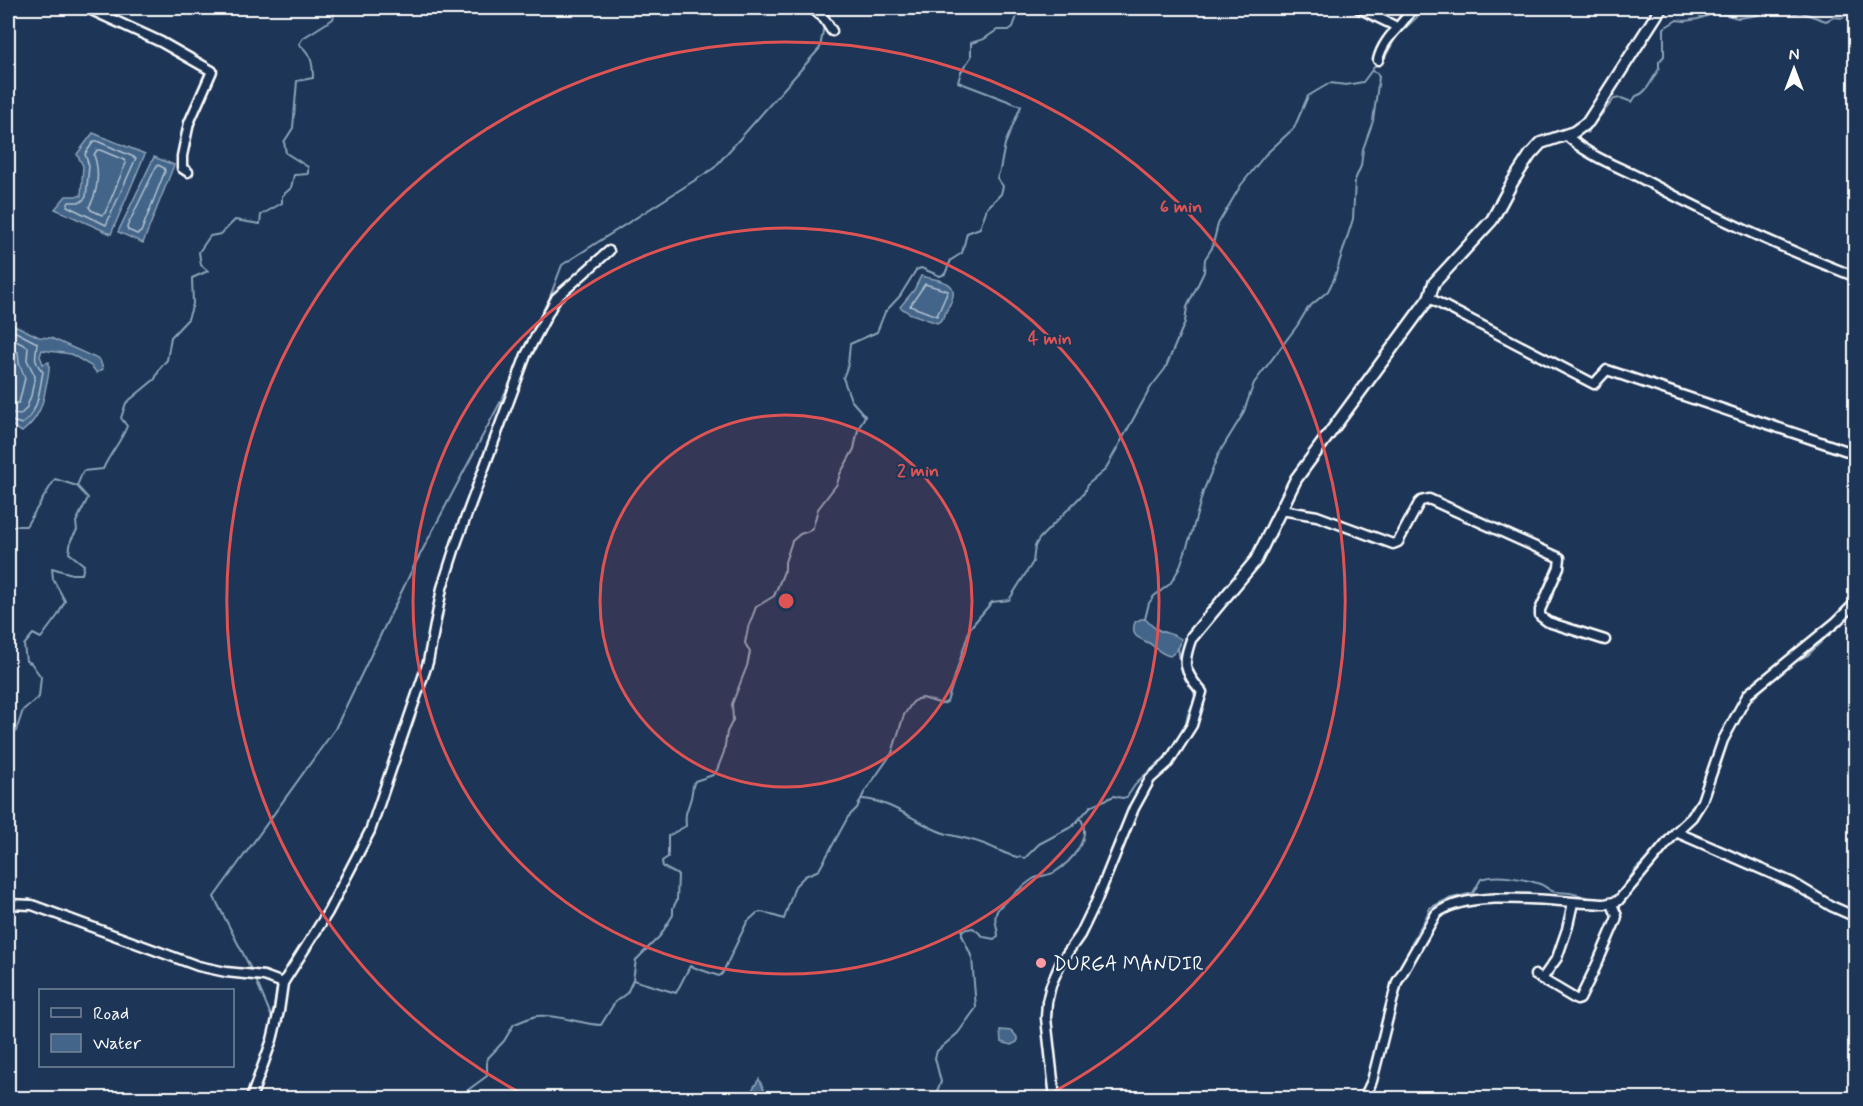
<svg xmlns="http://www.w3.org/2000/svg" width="1863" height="1106" font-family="Mynerve,sans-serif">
<rect width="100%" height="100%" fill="#1d3557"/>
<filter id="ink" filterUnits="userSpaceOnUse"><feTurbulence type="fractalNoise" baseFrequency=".0167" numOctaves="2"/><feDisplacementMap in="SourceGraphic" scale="12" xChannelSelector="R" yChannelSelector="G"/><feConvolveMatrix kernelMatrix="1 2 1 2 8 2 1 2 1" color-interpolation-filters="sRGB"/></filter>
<g filter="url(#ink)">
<g fill="#426589" stroke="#8ea3b8" stroke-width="1.5">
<path d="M93,133l52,21 -34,80 -56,-25 11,-13h15l2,-30 -6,-12z"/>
<path d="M154,157l20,8 -31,78 -25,-11z"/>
<path d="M921,276c18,5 41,4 29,28 -5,8 -5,15 -13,19l-28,-10 -9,-6 14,-17z"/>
<path d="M8,322l31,15 12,1 49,22 3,9 -6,4 -6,-7 -20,-12 -29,-4 -2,6 3,8 6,-2c1,9 -1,16 -3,24 -3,20 -8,33 -24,46l-14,-9z"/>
<path d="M1141,619h4c4,3 7,8 12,10 8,5 16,4 24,10 0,7 -5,13 -11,17 -10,-2 -13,-8 -21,-13 -10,-5 -19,-6 -14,-21z"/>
<path d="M1000,1030l12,1 5,6v5l-6,3 -10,-3z"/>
<path d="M759,1079l9,19h-21z"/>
</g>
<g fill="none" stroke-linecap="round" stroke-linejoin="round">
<g stroke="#b3c1d0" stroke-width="1.5">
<path d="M94,141h3l39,17 -30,67 -39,-19 2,-4h12l5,-5 3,-31 -4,-12z"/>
<path d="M100,150l24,10 2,3 -21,50 -3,2 -11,-5 -2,-3c9,-14 11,-36 5,-52l3,-5z"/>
<path d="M158,165l6,3 1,3 -24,61 -4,2 -9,-4 -1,-3 29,-60z"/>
<path d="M925,284l23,7 -11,25 -27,-10z"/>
<path d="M8,328l29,15c-1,15 -5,16 6,29 -4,19 -4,40 -21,52l-14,-4"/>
<path d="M8,337l20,10 -1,13 8,16 -4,20 -5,13 -6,6 -12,-3"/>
<path d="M8,347l10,5 1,11 6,15 -6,25h-11"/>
</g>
<g stroke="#8ea3b8" stroke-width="2">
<path d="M826,16l2,-8"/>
<path d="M1587,133l27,-34 7,-1 11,4 4,-6c12,-3 16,-18 23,-27v-7l5,-6v-28l13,-8 8,1 13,-2 14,-5 7,-1 19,5 21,-3 4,-7c11,2 19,-1 30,3l1,3 6,-2 26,9 8,-4 9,1 8,-10"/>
<path d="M543,315l19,-50 152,-97 106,-120 4,-23"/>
<path d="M8,529l7,-3h11l29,-47 22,7 6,-15 20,-2c7,-16 18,-27 24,-43l-6,-8 5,-15 29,-24 5,-11 7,-8 4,-23 17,-18 5,-15 -1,-26 16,-7 -7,-6 -2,-13 11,-16 11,-2 14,-14 25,4 1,-9 21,-12v-7l9,-8 3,-13 14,-1v-7l-22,-14 -2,-11 9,-14 4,-47 16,-3c0,-16 -2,-24 -14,-34l4,-6 30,-19 3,-11"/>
<path d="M1145,619l4,-16 5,-7 16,-12 9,-15 13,-37 11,-40 16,-39 24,-39 11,-31 43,-57 11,-18 20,-17 6,-12 19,-60 2,-39 6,-14 2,-17 10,-28 6,-44 -2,-4 -5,-2"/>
<path d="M1178,648l4,24 12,20 1,6 -7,16 -3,14"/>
<path d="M1790,664l18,-9 29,-29"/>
<path d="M1745,707l23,-24"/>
<path d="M8,740l8,-9 7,-21 16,-13 2,-20 -10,-14 -5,-2 -2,-16 9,-11 8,4 17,-23 7,-14 -12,-22 -1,-11 20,6h10l2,-9 -15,-12 2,-13 6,-10 -1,-8 12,-24 -11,-12"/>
<path d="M863,799c26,2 49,20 73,31 15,7 30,7 45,13 16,5 26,14 44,15l14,-14 34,-18 18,-20 23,-10 8,2 5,-1 10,-15 28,-25 9,-12"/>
<path d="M1706,801l15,-37 8,-28"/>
<path d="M1683,832l10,-11"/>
<path d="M1657,860h3l5,-8"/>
<path d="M1411,945c6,-14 14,-23 19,-37l18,-9 25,-6 8,-14c16,-6 43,0 59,5 6,2 10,8 16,8 6,1 12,0 18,2 11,2 20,7 32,5 22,-2 23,-34 42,-38"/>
<path d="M253,973l-39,-76 121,-168 78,-161 99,-188"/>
<path d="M255,978l18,42"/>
<path d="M633,980l43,13 14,-27 29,10 3,-2 25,-52 10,-9 5,-1 22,7 11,-33 10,-10 14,-6 29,-53 9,-9 7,-15 28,-40 12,-38 8,-12 5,-4 6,-1 19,6 5,-2 23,-74 22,-26 17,-2 24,-38 2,-16 4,-7 45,-46 3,-8 18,-15 46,-83 14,-18 20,-47 2,-15 17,-35 1,-13 7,-11 6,-24 23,-39 24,-30 29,-27 14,-32 22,-13 16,2 17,-3 12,-16 9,-7 12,-22 21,-20 2,-9"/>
<path d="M1399,990l21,-40"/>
<path d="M271,1056l8,-21 -1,-4"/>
<path d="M457,1098l30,-22v-17l17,-18 10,-17c7,-2 16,-7 23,-8 21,-2 43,8 64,9l14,-23 12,-9 6,-13 3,-20 24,-24 13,-21v-7l4,-8 1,-25 -15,-8 -1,-6 6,-4v-21l18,-10c-1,-14 0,-12 4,-25 3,-7 1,-13 5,-20l18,-6 4,-5 7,-18 3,-20 6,-12 -1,-16 15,-38 3,-14 -5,-9 3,-15 8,-21 18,-11 11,-27v-7l7,-21 8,-7 9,-3 4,-4 5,-18 19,-25 3,-10 14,-25 4,-19 7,-14 -14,-16 -8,-22 5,-13 2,-21 27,-12 8,-20 15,-16 16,-26 5,-2 19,8 5,-2 6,-14 11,-7 5,-20 13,-5 7,-20 14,-14 2,-8 -6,-8 3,-8 5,-26 16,-38 -63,-24 3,-10 10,-15v-14l13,-4 13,-9h12l4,-3 7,-19"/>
<path d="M919,1098l17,-5 5,-11 -6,-24 2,-7 21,-18 18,-25 -4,-50 -10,-23v-5l11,-2 11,9 10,2 4,-3c0,-10 -6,-17 0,-27 3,-5 29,-26 35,-30 7,-4 15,-3 22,-7 16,-10 37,-34 26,-53"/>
<path d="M1373,1098l3,-15"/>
</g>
<defs>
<g id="minor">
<path d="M87,8l74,34 51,29 -23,52 -7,33v12l6,4"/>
<path d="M811,8l12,9 9,14"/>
<path d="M1358,8l35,17 3,4"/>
<path d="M1378,60c5,-22 24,-34 35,-52"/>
<path d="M1566,135c23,22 52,31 80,46 68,36 138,68 210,96"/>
<path d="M1429,298l165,86 13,-14 249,84"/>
<path d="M1281,510l36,6 76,28 5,-2 21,-39 2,-2 8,-2 131,59 -1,9 -19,43v6l8,6 57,18"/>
<path d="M1676,832l117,51 38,23 25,11"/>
<path d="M8,904l24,1 166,61 28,6 38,4 19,7"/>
<path d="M1535,975l42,25 3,-1 17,-35 19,-44 1,-4 -5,-12"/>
<path d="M1542,979l15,-21 10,-29 6,-26"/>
<path d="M251,1098l21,-58 7,-29 4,-28 45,-71 42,-81 58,-169 14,-74 15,-47 69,-186 30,-57 53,-47"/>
<path d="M1055,1098l-9,-80 1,-16 4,-17 10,-23 19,-27 16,-33 38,-94 16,-29 18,-16 24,-38 10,-33c-19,-22 -20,-28 -10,-55"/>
<path d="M1364,1098l8,-17 25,-99 39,-68c33,-27 126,-11 169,-10l13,-3 58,-69 16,-15 10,-16 21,-61 25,-46 88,-72 20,-20"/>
</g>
<path id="tertiary" d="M1192,637l64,-77 40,-81 133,-181 5,-15 58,-63 21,-39 17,-26 11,-12 33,-11 14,-10 73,-114"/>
</defs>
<use href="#minor" stroke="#fff" stroke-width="13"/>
<use href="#tertiary" stroke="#fff" stroke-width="15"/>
<use href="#minor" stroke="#1d3557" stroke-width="8"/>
<use href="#tertiary" stroke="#1d3557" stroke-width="10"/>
</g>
</g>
<circle cx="786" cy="601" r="186" fill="#de5353" fill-opacity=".12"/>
<g fill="none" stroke="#de5353" stroke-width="3">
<circle cx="786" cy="601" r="186"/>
<circle cx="786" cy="601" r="373"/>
<path d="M528 1097A559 559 0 1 1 1044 1097"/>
</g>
<circle fill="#ff9aa2" stroke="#1d3557" stroke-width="2" cx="1041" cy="963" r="6"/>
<g text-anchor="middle" stroke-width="4.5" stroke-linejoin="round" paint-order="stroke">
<g font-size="20" fill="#fff" stroke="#1d3557" text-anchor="start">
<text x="1053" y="970">DURGA MANDIR</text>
</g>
</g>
<circle cx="786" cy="601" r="9" fill="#de5353" stroke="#1d3557" stroke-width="3"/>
<g font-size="18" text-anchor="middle" font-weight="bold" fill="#de5353" stroke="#1d3557" stroke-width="4.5" stroke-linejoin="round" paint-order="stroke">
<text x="1181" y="212">6 min</text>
<text x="1050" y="344">4 min</text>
<text x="918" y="476">2 min</text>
</g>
<rect width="1863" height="1106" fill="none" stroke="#1d3557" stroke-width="30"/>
<rect x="15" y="15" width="1833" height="1076" fill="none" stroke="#fff" stroke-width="2" filter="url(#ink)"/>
<rect x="39" y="989" width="195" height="78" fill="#1d3557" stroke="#77869a" stroke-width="1.5"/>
<rect x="51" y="1008" width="30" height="9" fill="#1d3557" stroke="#77869a" stroke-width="1.5"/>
<text x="93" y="1019" font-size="18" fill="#ffffff">Road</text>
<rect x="51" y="1034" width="30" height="18" fill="#426589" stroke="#77869a" stroke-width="1.5"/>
<text x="93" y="1049" font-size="18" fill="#ffffff">Water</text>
<g transform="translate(1794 69)" stroke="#1d3557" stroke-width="4.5" paint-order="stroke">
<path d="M0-4.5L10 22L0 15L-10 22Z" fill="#ffffff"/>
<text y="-9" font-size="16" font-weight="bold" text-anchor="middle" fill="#ffffff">N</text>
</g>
</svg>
